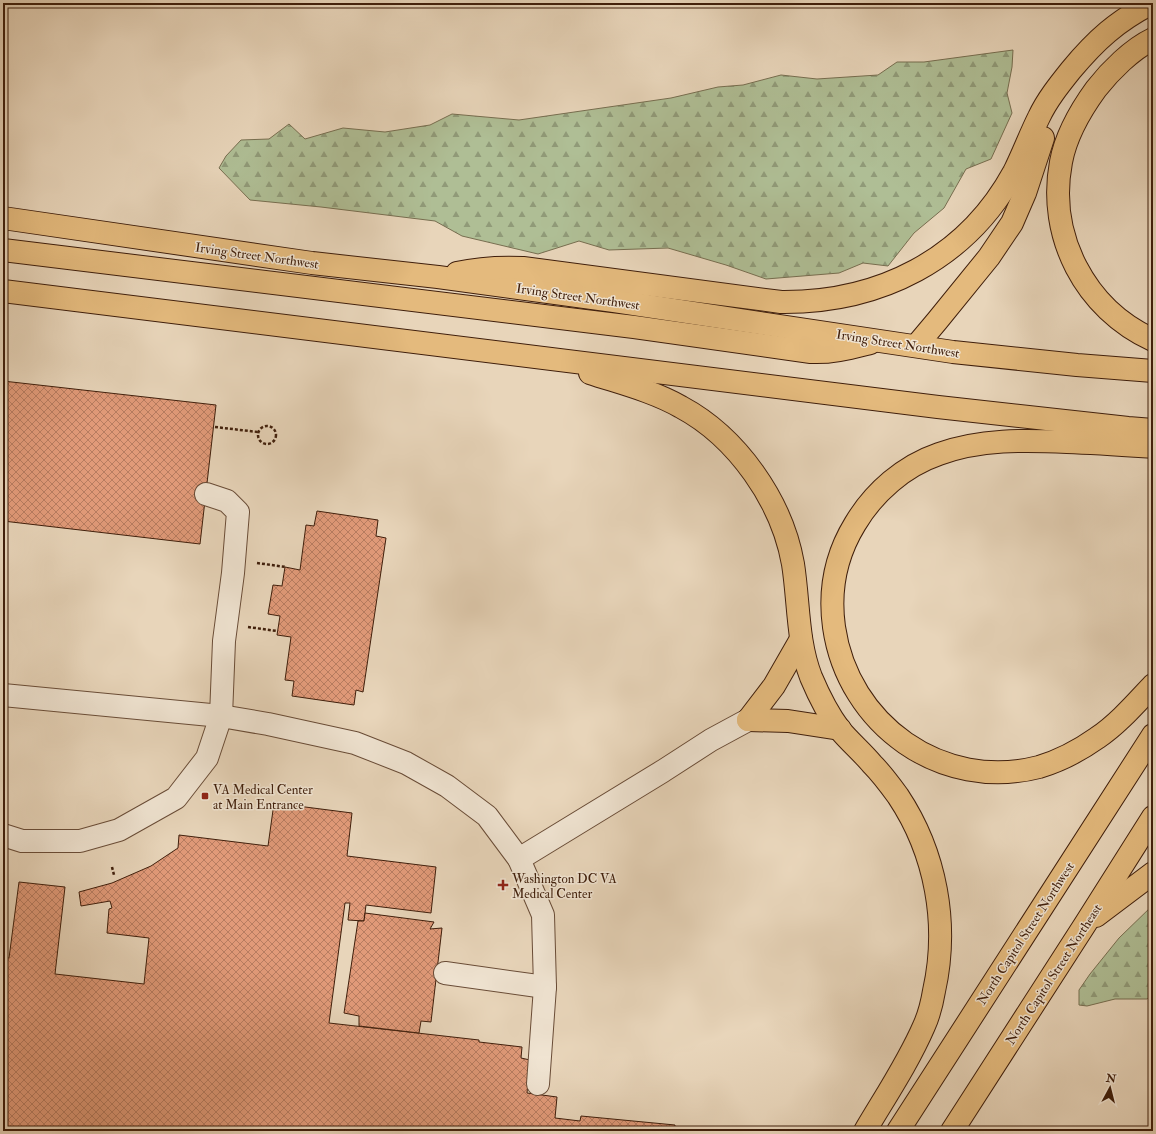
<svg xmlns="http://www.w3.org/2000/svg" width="1156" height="1134" font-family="'IM FELL Double Pica',serif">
<defs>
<pattern id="forest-firs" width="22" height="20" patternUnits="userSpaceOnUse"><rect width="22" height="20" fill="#afbe95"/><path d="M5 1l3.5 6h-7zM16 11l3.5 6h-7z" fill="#909a78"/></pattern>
<pattern id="building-cross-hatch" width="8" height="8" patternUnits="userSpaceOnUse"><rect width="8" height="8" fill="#e19a79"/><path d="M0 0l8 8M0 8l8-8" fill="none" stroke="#b87d61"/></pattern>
</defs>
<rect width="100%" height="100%" fill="#e8d5ba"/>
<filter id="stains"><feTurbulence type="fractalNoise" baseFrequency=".005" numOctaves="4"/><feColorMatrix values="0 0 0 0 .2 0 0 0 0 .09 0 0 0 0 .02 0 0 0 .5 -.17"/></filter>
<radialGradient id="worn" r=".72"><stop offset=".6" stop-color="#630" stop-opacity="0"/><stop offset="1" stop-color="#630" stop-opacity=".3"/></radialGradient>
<g fill="url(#forest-firs)" stroke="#776e50">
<path d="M1013,50l-1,17 -5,26 5,20 -21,46 -25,10 -22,39 -30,25 -26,33 -25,-3 -24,10 -73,6 -40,-14 -58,-17 -59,2 -30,-9 -41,13 -76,-18 -27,-15 -114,-14 -71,-7 -31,-32 7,-12 15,-16 28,-1 20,-15 16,15 38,-11 42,4 45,-7 22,-11 67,6 152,-22 47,-11 25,-2 38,-10 36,4 61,-4 19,-13h27z"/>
<path d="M1153,905v90l-6,4h-32l-28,7 -8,-1v-15l11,-16 29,-36z"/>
</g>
<g fill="url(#building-cross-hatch)" stroke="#3f1e0b">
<path d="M3,381l213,24 -16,139 -197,-23z"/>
<path d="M317,511l61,9 -2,16 10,2 -23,154 -7,-2 -2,15 -62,-9 2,-15 -9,-1 6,-43 -14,-2 3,-19 -12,-2 5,-29 9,1 3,-19 15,3 6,-45 8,1z"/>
<path d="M274,803l78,10 -5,43 89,11 -5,46 -65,-8 -2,16 -16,-1 2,-17h-5l-16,120 150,17v2l43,5 -1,11 9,2 -3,33 30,4 -2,21 25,3 1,-5 94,9v6h-672v-173h6l10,-76 46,5 -10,87 89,10 5,-46 -42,-5 2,-24 3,-1 -2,-7 -29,5 -2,-14 33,-9 39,-17 27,-18 1,-13 89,11z"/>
<path d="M365,913l69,9 -4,7 12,-1 -11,94 -10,-1 -2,12 -60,-7v-10l-15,-3 14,-92h6z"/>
</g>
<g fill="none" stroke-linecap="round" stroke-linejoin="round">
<defs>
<g id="minor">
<path d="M3,695l218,21 47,8 87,19 51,20 41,23 40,30 32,43 24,56 2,72 -7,97"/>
<path d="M3,835l19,6h58l39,-11 57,-32 31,-40 14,-42 3,-75 9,-68 5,-61 -11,-11 -21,-7"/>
<path d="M519,859l144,-88 48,-31 37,-20"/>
<path d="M445,973l100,14"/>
</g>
<g id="major">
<path d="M1153,39c-21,10 -43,32 -57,50 -16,22 -30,46 -35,73 -14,74 24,147 92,178"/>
<path d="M3,218l309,45 126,14 176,24 339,51 124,13 76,6"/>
<path d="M3,250l631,77 177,25c21,1 39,-4 59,-9"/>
<path d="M457,273c22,-5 43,-6 66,-5l258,34c98,1 185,-42 233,-130 9,-18 16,-37 25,-55 8,-17 20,-32 32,-47 25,-30 46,-49 81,-67"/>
<path d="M3,291l935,116 190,21 25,2"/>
<path d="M916,346l21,-25 52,-64 23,-34 13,-30 18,-55"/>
<path d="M590,373c30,10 63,18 91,34 56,30 101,94 112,157 6,38 4,77 18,113 8,19 17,37 29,53 10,12 22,22 32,34 10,10 18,21 26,32 38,57 51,128 36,195 -2,12 -5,24 -10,35 -16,37 -39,71 -59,105"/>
<path d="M1153,447c-29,-2 -57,-4 -86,-5 -42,-2 -87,-3 -128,12 -35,12 -65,38 -84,70 -19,31 -26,67 -21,103 14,98 108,165 205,140 20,-6 41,-17 58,-29 21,-14 39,-35 56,-53"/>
<path d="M748,720l26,-34 27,-47"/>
<path d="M748,720l40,1 52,8"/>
<path d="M1096,916l57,-43"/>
<path d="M898,1131l255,-396"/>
<path d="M952,1131l132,-205 69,-109"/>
</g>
</defs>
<use href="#minor" stroke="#694c37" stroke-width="24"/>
<use href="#major" stroke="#3f1e0b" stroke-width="24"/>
<g stroke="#3f1e0b" stroke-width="2.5" stroke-dasharray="3 2" stroke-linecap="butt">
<circle cx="267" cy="435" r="9"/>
<path d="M215,427l43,5"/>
<path d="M257,563l29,4"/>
<path d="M248,627l29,4"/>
<path d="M112,867l2,8"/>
</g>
<use href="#minor" stroke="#f0e4d2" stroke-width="22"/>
<use href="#major" stroke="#e4ba7d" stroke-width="22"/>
</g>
<g fill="#8f2418" stroke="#f0e4d2" stroke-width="1.5">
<rect x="201" y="792" width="8" height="8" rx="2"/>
<path d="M501 879h4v4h4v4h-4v4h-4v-4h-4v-4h4z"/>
</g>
<g text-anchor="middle" stroke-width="3" stroke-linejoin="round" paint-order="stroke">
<g font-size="13" fill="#3f1e0b" stroke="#f0e4d2">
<text transform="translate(257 255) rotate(8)" y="5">Irving Street Northwest</text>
<text transform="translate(578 296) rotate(8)" y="5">Irving Street Northwest</text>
<text transform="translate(898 343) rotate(9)" y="5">Irving Street Northwest</text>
<text transform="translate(1025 933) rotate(-57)" y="5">North Capitol Street Northwest</text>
<text transform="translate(1053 974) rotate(-57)" y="5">North Capitol Street Northeast</text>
</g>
<g font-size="13" fill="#3f1e0b" stroke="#f0e4d2" text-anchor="start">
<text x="213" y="794">VA Medical Center<tspan x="213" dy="15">at Main Entrance</tspan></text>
<text x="512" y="883">Washington DC VA<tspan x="512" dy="15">Medical Center</tspan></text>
</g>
</g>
<rect width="1156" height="1134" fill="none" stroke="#e8d5ba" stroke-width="16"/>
<rect x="4" y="4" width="1148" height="1126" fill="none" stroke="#3f1e0b" stroke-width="2"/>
<rect x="8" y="8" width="1140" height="1118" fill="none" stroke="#3f1e0b"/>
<g transform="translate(1110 1088) rotate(7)" stroke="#f0e4d2" stroke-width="3" paint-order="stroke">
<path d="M0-3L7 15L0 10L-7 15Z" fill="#3f1e0b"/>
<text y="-6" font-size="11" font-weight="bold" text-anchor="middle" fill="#3f1e0b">N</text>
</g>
<rect width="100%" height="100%" filter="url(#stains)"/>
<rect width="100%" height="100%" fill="url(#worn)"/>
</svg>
